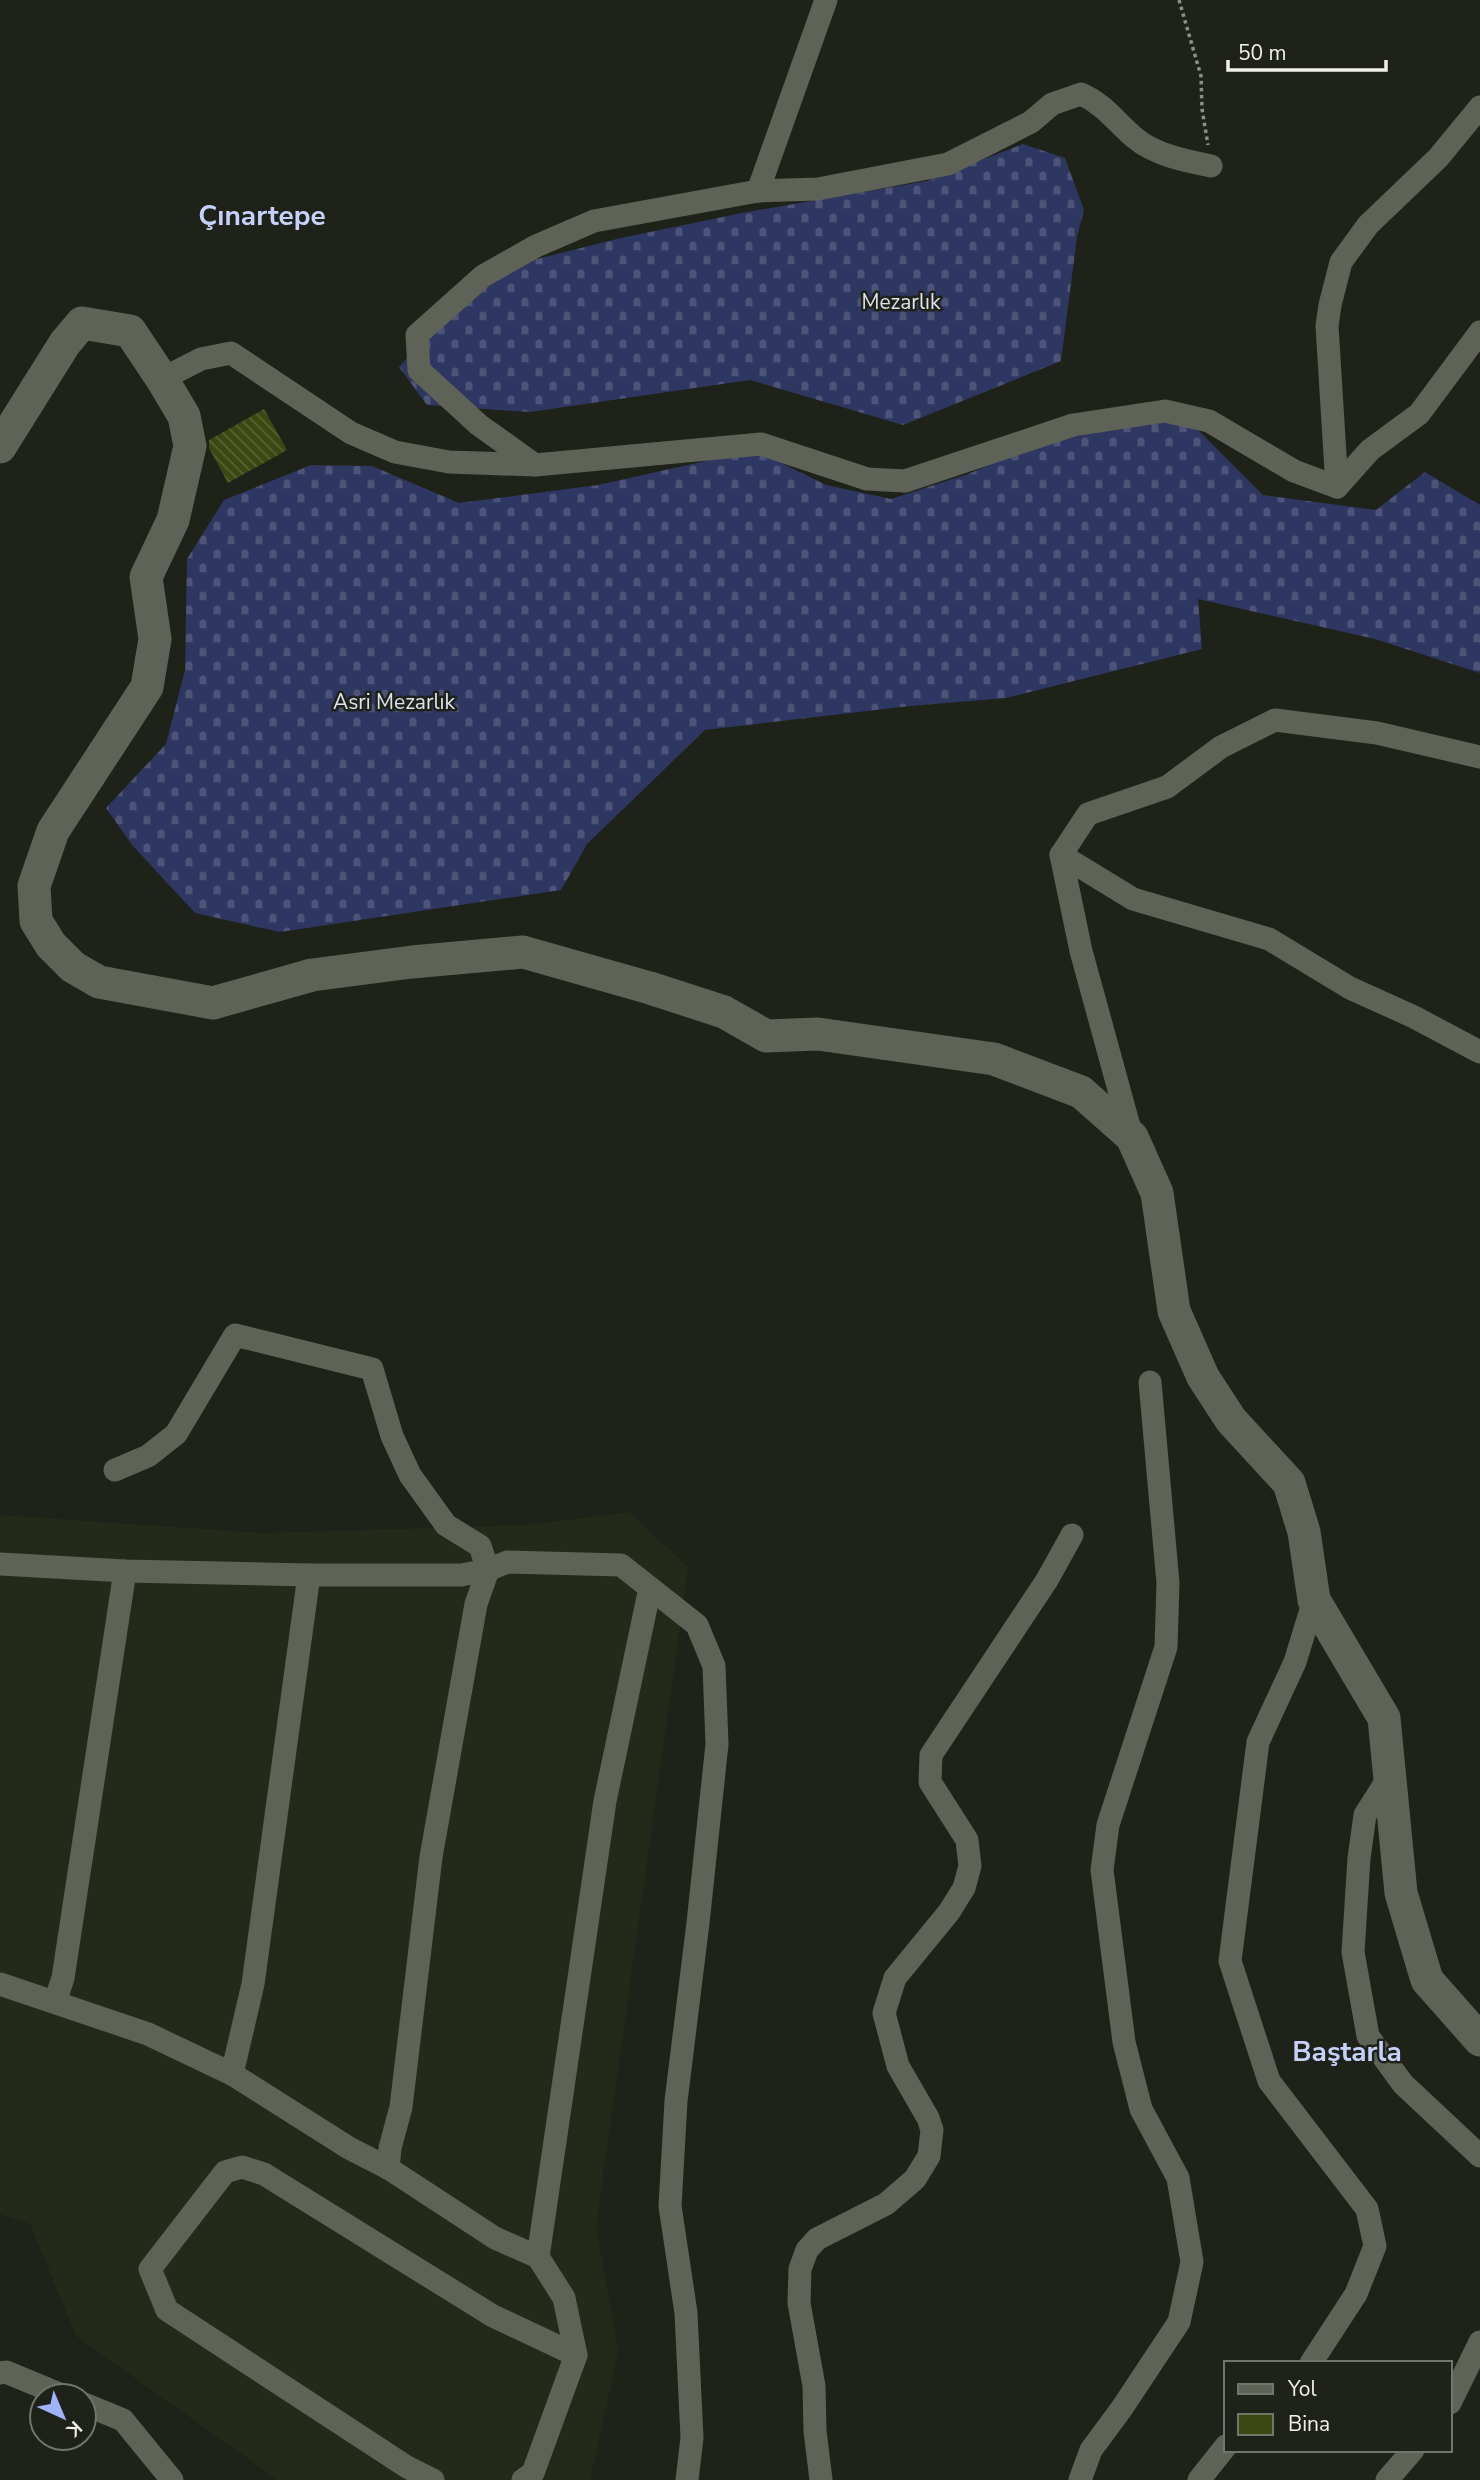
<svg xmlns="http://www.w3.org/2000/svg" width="1480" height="2480" font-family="'Nunito Sans',sans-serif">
<defs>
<pattern id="cemetery-stones" width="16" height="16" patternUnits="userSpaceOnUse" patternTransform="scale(1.75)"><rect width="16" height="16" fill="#2e3761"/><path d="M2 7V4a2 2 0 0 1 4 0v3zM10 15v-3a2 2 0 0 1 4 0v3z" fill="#4d5478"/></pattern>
<pattern id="building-back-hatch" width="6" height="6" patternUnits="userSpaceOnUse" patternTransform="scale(1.75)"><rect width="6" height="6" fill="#3c4711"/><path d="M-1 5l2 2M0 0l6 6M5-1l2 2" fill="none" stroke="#586234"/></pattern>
</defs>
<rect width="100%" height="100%" fill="#1f2218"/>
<path fill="#252919" d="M629,1512l59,55 -92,659 22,125 -28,129h-312l-202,-144 -46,-112 -30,-10v-699l262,18 266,-8z"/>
<g fill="url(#cemetery-stones)">
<path d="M1023,144l42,14 19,52 -7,27 -16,124 -158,64 -153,-45 -220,32 -103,-7 -28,-38 48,-54 78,-51 96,-24 126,-26 180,-31z"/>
<path d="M1155,420l42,9 66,66 113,15 49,-38 55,33v168l-105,-34 -177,-40 4,50 -196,49 -96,8 -205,24 -118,114 -26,46 -281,42 -85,-19 -63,-68 -26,-37 60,-64 19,-74 2,-111 37,-59 87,-35 61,1 87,37 139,-18 157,-35 71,35 65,14 77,-25 107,-45z"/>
</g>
<path fill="url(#building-back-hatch)" d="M264,409l23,41 -59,33 -19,-35v-8z"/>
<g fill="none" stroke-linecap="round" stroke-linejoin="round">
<path stroke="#8d9087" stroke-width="3.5" stroke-dasharray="3.5 3.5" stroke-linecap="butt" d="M1179,0l22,76 1,33 6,36"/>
<g stroke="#5f6357" stroke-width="23">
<path d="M758,191l68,-191"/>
<path d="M162,379l39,-20 30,-6 120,80 44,19 54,10 86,3 226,-21 106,35 38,2 168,-56 92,-14 44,10 85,50 43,16 33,-37 49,-36 61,-82"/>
<path d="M535,465l-56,-40 -60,-55 -2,-35 66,-59 53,-30 58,-25 164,-30 60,-2 130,-25 83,-42 21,-18 29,-10c23,10 35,28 54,44 20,17 51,23 76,28"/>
<path d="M1337,487l-10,-161 3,-21 11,-43 27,-37 70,-67 42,-51"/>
<path d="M1061,855l72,44 136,40 81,49 64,29 66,35"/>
<path d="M1132,1137l-51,-186 -20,-96 27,-41 79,-27 54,-40 54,-27 102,13 103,24"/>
<path d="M115,1470l33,-14 28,-22 59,-99 137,34 20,67 18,39 36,50 34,21 8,24 -12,34 -45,253 -30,250 -11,41 -2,20"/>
<path d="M0,1564l125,7 184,4h152l27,-5 19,-8 114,3 76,60 17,41 3,78 -19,179 -22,178 -6,105 16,107 6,125 -5,42"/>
<path d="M1389,1777l-24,38 -6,43 -6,94 15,84 35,48 77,72"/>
<path d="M0,1984l148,50 84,40 117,74 39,20 107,70 43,19 26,41 12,57 -43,118 -10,7"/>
<path d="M55,2002l8,-24 62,-407"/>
<path d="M232,2074l21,-90 56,-409"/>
<path d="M538,2257l67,-456 45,-213"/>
<path d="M1311,2363l45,-69 19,-48 -8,-37 -98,-128 -39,-120 28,-219 37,-80 19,-62"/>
<path d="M0,2373l6,-1 58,24"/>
<path d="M1450,2403l30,-61"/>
<path d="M84,2404l39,16 49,60"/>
<path d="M433,2480l-26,-13 -240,-157 -17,-41 75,-97 17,-5 22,7 229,142 83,39"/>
<path d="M821,2480l-6,-49 -1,-45 -15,-83 1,-34 7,-19 10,-11 69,-35 29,-25 14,-23 3,-26 -4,-12 -30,-52 -14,-53 11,-35 54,-66 15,-24 6,-22 -3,-26 -37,-58 1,-27 116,-175 25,-45"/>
<path d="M1080,2480l11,-30 31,-42 57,-86 13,-60 -14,-84 -37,-69 -17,-67 -22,-172 6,-45 58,-178 2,-64 -18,-201"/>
<path d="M1199,2480l27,-34"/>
<path d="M1387,2480l26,-30"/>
</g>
<path stroke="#5f6357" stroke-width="33" d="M0,447l65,-104 17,-20 48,8 32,48 22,37 6,30 -17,74 -27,57 9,62 -8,48 -94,144 -19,55 2,35 15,24 22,22 26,15 114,21 99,-28 100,-13 111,-10 127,36 74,24 42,24 52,-2 176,25 87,33 51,45 25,56 17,118 29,66 28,43 58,63 15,49 10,68 70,118 17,175 26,87 53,60"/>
</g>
<g text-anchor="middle" stroke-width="5" stroke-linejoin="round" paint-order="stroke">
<g font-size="21" fill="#dde2f1" stroke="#1f2218">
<text x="901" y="309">Mezarlık</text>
<text x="394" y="709">Asri Mezarlık</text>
</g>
<g font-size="28" font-weight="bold" fill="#c6d1fb" stroke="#1f2218">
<text x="262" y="225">Çınartepe</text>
<text x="1347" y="2061">Baştarla</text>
</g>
</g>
<rect x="1224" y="2361" width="228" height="91" fill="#1f2218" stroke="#72756c" stroke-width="2"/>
<rect x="1238" y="2384" width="35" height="10" fill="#5f6357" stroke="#72756c" stroke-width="2"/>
<text x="1288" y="2396" font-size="21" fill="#eff1ea">Yol</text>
<rect x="1238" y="2414" width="35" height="21" fill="#3c4711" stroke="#72756c" stroke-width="2"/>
<text x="1288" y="2431" font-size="21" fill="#eff1ea">Bina</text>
<g transform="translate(63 2417) rotate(136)"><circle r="33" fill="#1f2218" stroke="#72756c" stroke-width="2"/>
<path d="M0-5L12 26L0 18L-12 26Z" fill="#a0b3fd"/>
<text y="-10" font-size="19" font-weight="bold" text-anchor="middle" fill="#eff1ea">K</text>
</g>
<path d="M1228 60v10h158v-10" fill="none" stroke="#eff1ea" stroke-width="3.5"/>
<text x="1238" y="60" font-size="21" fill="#eff1ea" stroke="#1f2218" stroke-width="5" paint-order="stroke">50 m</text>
</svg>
